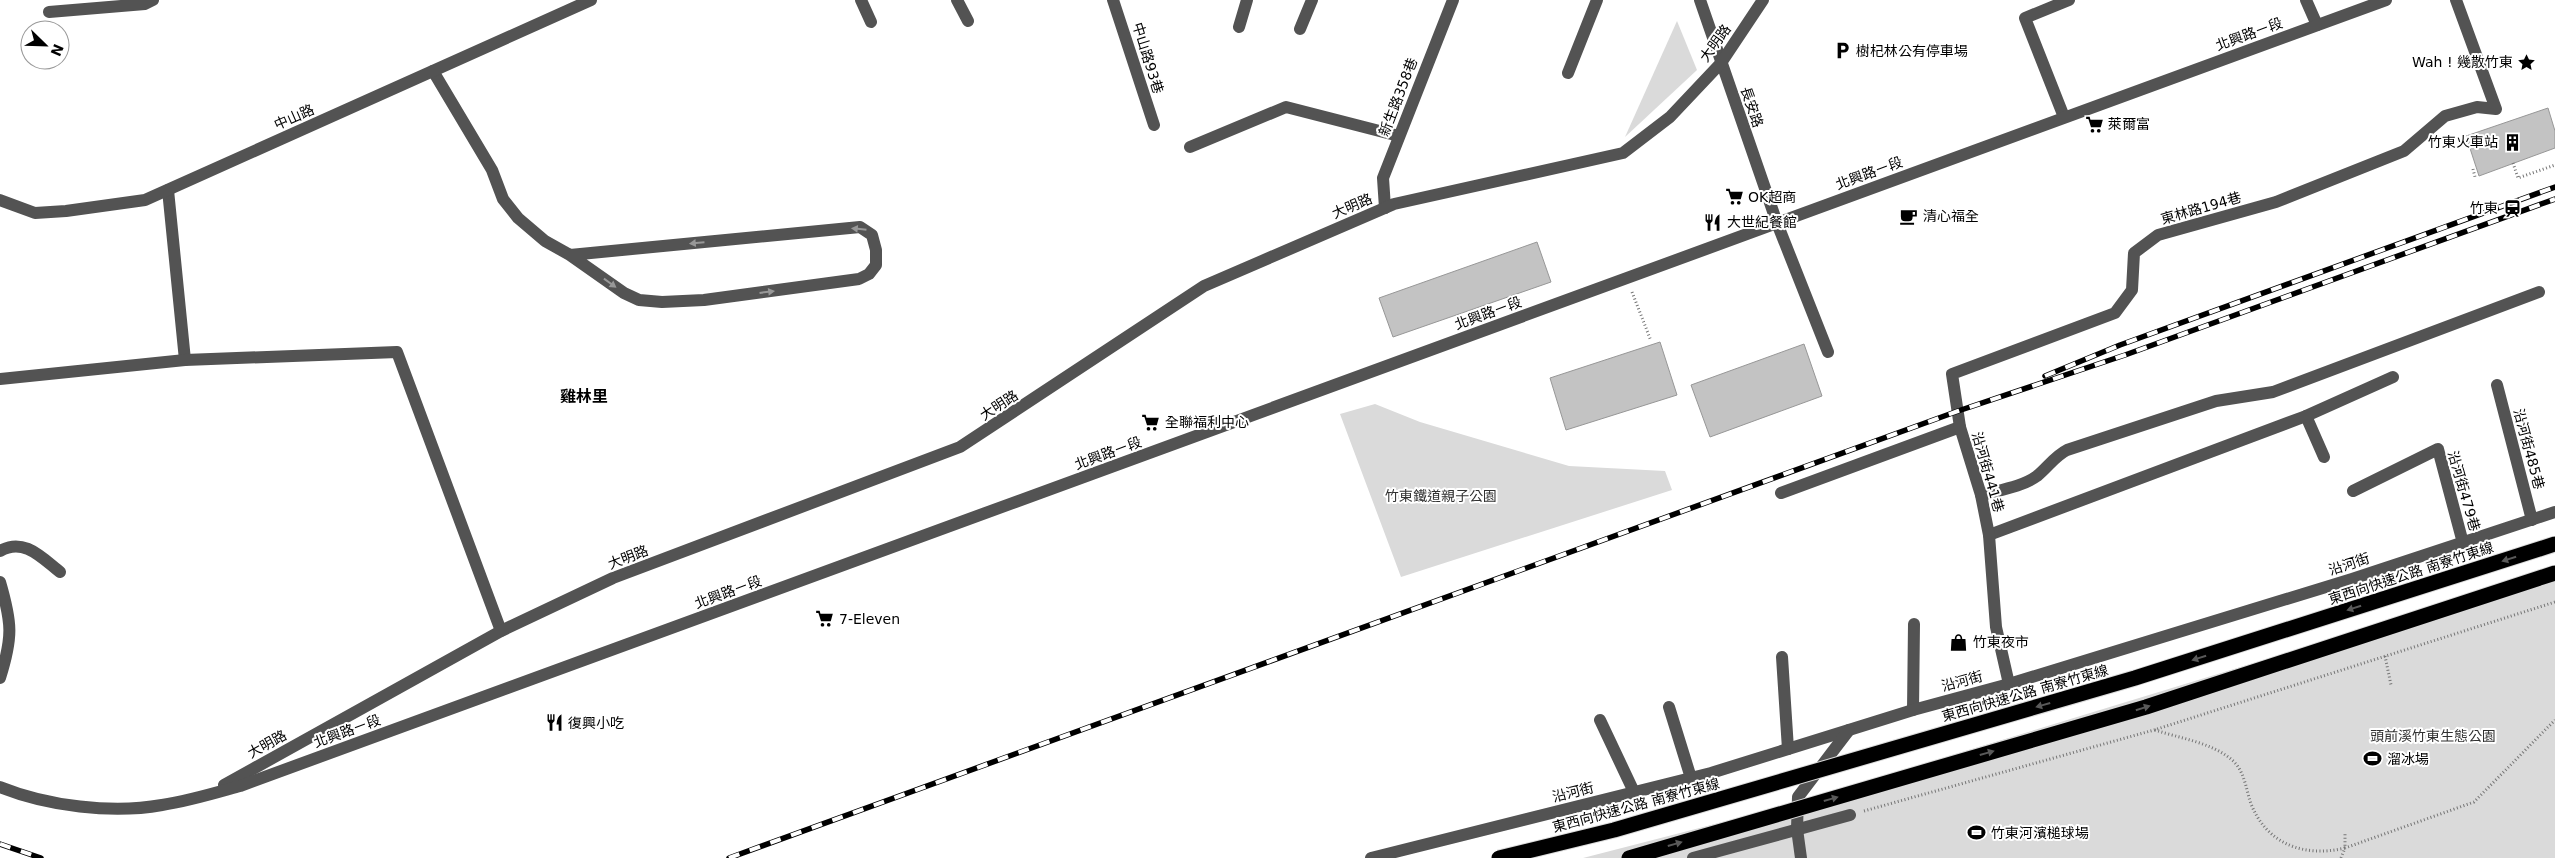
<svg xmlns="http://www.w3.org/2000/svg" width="2555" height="858" font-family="'DejaVu Sans','Noto Sans TC',sans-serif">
<rect width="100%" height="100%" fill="#fff"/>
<g fill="#dadada">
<path d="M1677,21l20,49 -72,67z"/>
<path d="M1375,404l45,18 149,44 96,5 7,19 -271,87 -61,-163z"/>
<path d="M2555,571v287h-972l206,-53z"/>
</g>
<g fill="#c3c3c3" stroke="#979797">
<path d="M2548,108l7,23v17l-76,28 -13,-40z"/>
<path d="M1537,242l14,40 -158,55 -14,-39z"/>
<path d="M1660,342l17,53 -111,35 -16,-52z"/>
<path d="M1804,344l18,52 -112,41 -19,-52z"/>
</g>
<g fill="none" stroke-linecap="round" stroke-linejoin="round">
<g stroke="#757575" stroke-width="3" stroke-dasharray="1 2.5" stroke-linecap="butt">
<path d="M2513,163l5,15 37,-13"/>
<path d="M2473,169l2,8"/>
<path d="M1632,292l19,49"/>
<path d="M2385,656l6,29"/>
<path d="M2155,730c24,8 58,13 77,30 12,10 14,28 18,41 15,43 54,57 95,47v-15"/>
<path d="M1864,811l290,-81 401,-128"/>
<path d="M2341,858l4,-10 129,-46 81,-82"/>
</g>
<g stroke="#535353" stroke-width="12">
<path d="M861,0l10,22"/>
<path d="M957,0l11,21"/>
<path d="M1113,0l41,125"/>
<path d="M1700,0l77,223 51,129"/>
<path d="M2306,0l11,25"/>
<path d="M49,12l96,-8 8,-4"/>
<path d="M1239,27l8,-27"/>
<path d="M1300,29l12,-29"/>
<path d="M433,71l59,99 11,29 15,19 27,23 25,14 54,38 15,7 23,2 42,-2 155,-21 10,-5 7,-9v-15l-4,-15 -12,-8 -290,28"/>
<path d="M1568,73l29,-73"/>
<path d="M2064,117l-39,-99 44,-18"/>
<path d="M1190,147l96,-40 113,29"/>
<path d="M168,190l17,170"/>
<path d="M0,200l35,13 31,-2 79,-11 446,-200"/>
<path d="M1385,208l-2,-30 70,-178"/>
<path d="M0,379l185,-19 212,-8 104,279"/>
<path d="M2497,385l35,135"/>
<path d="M2306,416l18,41"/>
<path d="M2353,491l85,-42 25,94"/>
<path d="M1781,493l179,-66"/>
<path d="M1981,495c18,-5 41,-8 56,-19 11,-9 18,-20 30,-26l149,-49 57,-9 266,-100"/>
<path d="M1989,535l317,-119 87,-39"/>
<path d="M0,551c24,-14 42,7 60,21"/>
<path d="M0,582c12,41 13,55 0,96"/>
<path d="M1782,657l6,92"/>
<path d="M2009,684l-13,-57 -7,-92 -8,-40 -21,-68 -8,-53 163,-61 17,-23 2,-37 24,-18 118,-33 128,-51 41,-35 32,-9 19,2 -40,-109"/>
<path d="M1669,707l22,71"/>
<path d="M1913,710l1,-86"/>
<path d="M1600,720l34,72"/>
<path d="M224,785l277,-154 112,-53 347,-131 244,-161 190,-82 229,-51 47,-36 51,-54 42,-63"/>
<path d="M0,787c47,19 112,27 162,18 27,-4 53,-12 78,-19l2146,-786"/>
<path d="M1371,858l340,-85 202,-63 96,-26 343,-105 203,-67"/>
<path d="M1693,858l157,-43"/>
<path d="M1801,858l-4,-29 1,-32 51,-67"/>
</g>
<defs>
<g id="rail">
<path d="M2045,376l75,-31 435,-158"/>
<path d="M0,844l41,14"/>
<path d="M729,858l1229,-447 167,-56 430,-156"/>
</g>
</defs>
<use href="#rail" stroke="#000" stroke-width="5.5"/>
<use href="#rail" stroke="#fff" stroke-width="4" stroke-dasharray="11" stroke-linecap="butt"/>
<defs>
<g id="highway-bridge">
<path d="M1499,858l115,-28 521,-152 420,-134"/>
<path d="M1629,858l517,-151 409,-134"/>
</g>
</defs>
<use href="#highway-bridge" stroke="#dbdbdb" stroke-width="17" stroke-linecap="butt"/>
<use href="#highway-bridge" stroke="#000" stroke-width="15"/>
</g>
<defs><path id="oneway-solid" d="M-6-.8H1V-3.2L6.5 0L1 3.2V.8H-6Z" transform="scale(1.25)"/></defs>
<g fill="#989898">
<use href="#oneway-solid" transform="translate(859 229) rotate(-174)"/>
<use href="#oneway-solid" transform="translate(697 243) rotate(175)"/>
<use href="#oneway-solid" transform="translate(610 283) rotate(36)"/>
<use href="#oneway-solid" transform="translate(767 292) rotate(-7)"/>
</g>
<g fill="#595959">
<use href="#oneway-solid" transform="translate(2509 559) rotate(162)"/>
<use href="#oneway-solid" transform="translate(2354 608) rotate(162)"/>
<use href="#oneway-solid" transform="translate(2199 658) rotate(162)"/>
<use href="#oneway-solid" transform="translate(2043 705) rotate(164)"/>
<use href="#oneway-solid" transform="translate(2143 708) rotate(-17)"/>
<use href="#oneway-solid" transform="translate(1987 753) rotate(-16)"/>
<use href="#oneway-solid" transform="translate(1831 799) rotate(-16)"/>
<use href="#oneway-solid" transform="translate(1675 844) rotate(-16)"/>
</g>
<defs>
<symbol id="parking-bare" viewBox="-9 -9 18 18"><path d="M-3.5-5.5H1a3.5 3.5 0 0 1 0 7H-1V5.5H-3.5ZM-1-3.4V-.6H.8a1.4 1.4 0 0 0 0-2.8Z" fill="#000" stroke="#fff" stroke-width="2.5" paint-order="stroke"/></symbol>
<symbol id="sight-bare" viewBox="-9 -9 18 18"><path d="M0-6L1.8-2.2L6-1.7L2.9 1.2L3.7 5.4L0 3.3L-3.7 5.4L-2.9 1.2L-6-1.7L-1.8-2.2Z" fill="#000" stroke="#fff" stroke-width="2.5" paint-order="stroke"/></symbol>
<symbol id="supermarket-bare" viewBox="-9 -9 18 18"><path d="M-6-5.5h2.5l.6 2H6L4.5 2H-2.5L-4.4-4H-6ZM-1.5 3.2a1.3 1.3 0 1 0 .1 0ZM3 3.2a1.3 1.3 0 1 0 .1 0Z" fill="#000" stroke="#fff" stroke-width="2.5" paint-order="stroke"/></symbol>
<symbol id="building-bare" viewBox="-9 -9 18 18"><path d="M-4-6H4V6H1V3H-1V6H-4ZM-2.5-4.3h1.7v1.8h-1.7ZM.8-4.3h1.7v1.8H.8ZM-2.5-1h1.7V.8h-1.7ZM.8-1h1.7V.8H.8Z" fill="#000" stroke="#fff" stroke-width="2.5" paint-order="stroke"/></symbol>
<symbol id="station-bare" viewBox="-9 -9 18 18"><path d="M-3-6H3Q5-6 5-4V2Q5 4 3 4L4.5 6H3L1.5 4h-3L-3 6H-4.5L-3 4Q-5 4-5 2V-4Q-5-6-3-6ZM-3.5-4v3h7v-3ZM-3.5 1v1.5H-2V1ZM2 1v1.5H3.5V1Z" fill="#000" stroke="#fff" stroke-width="2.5" paint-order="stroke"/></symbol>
<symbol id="cafe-bare" viewBox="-9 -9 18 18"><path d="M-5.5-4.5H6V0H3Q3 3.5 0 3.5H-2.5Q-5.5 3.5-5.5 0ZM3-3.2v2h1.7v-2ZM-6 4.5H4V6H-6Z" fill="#000" stroke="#fff" stroke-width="2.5" paint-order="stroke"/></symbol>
<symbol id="restaurant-bare" viewBox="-9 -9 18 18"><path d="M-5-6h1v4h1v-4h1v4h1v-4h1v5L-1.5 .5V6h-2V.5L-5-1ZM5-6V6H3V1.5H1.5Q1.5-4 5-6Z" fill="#000" stroke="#fff" stroke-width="2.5" paint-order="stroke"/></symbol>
<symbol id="shop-bare" viewBox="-9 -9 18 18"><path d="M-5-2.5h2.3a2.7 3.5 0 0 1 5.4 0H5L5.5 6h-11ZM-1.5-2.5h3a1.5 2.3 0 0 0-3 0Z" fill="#000" stroke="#fff" stroke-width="2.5" paint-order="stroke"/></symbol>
<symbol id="stadium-bare" viewBox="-9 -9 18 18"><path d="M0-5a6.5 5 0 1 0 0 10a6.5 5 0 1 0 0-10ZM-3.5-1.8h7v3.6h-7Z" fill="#000" stroke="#fff" stroke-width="2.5" paint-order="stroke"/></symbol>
</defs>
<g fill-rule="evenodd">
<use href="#parking-bare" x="1830" y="38" width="25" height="25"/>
<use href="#sight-bare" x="2514" y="50" width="25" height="25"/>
<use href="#supermarket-bare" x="2082" y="112" width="25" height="25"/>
<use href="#building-bare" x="2500" y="130" width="25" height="25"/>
<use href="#supermarket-bare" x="1722" y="184" width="25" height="25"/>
<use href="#station-bare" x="2500" y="196" width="25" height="25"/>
<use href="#cafe-bare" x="1896" y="204" width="25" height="25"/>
<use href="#restaurant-bare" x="1700" y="210" width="25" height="25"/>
<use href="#supermarket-bare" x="1138" y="410" width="25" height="25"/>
<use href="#supermarket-bare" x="812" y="606" width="25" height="25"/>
<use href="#shop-bare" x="1946" y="630" width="25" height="25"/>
<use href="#restaurant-bare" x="542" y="710" width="25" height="25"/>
<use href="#stadium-bare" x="2360" y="746" width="25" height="25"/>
<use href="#stadium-bare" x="1964" y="820" width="25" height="25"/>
</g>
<g text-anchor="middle" stroke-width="4" stroke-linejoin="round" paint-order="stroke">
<g font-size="14" fill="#000" stroke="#fff">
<text transform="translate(2249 34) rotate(-20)" y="5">北興路ㄧ段</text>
<text transform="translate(1715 43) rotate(-54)" y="5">大明路</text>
<text transform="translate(1148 58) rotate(73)" y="5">中山路93巷</text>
<text transform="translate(1398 97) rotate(-69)" y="5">新生路358巷</text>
<text transform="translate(1752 107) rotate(71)" y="5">長安路</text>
<text transform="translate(294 117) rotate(-24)" y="5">中山路</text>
<text transform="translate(1869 173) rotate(-20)" y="5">北興路ㄧ段</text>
<text transform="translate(1352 206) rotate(-23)" y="5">大明路</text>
<text transform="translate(2201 208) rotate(-16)" y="5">東林路194巷</text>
<text transform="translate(1488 313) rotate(-20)" y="5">北興路ㄧ段</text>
<text transform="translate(999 405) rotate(-33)" y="5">大明路</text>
<text transform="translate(2529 449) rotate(75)" y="5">沿河街485巷</text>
<text transform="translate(1108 453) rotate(-20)" y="5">北興路ㄧ段</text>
<text transform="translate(1988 472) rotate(74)" y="5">沿河街441巷</text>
<text transform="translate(2464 491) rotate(74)" y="5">沿河街479巷</text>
<text transform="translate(628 557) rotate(-21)" y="5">大明路</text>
<text transform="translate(2349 564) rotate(-18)" y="5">沿河街</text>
<text transform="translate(2411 573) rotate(-18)" y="5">東西向快速公路 南寮竹東線</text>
<text transform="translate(728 592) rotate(-20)" y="5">北興路ㄧ段</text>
<text transform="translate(1962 681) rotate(-15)" y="5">沿河街</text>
<text transform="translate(2025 693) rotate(-16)" y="5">東西向快速公路 南寮竹東線</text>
<text transform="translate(347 731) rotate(-20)" y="5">北興路ㄧ段</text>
<text transform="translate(267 744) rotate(-29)" y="5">大明路</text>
<text transform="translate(1573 792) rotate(-14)" y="5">沿河街</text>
<text transform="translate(1636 805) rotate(-15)" y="5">東西向快速公路 南寮竹東線</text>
</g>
<g font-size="14" fill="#000" stroke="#fff" text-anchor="start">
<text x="1856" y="56">樹杞林公有停車場</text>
<text x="2513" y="67" text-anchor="end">Wah ! 幾散竹東</text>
<text x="2108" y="129">萊爾富</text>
<text x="2498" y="147" text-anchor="end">竹東火車站</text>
<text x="1748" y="202">OK超商</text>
<text x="2498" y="213" text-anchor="end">竹東</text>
<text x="1923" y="221">清心福全</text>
<text x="1727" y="227">大世紀餐館</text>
<text x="1165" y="427">全聯福利中心</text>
<text x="839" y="624">7-Eleven</text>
<text x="1973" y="647">竹東夜市</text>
<text x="568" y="728">復興小吃</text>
<text x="2387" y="764">溜冰場</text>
<text x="1991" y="838">竹東河濱槌球場</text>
</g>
<g font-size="14" fill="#313131" stroke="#fff">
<text x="1441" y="501">竹東鐵道親子公園</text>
<text x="2433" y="741">頭前溪竹東生態公園</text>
</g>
<g font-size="16" font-weight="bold" fill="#000" stroke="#fff">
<text x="584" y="402">雞林里</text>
</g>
</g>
<g transform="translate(45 45) rotate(113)"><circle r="24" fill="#ffffff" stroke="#999999"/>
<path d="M0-4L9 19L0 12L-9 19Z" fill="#000000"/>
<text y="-8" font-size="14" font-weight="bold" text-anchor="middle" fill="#000000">N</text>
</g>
</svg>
